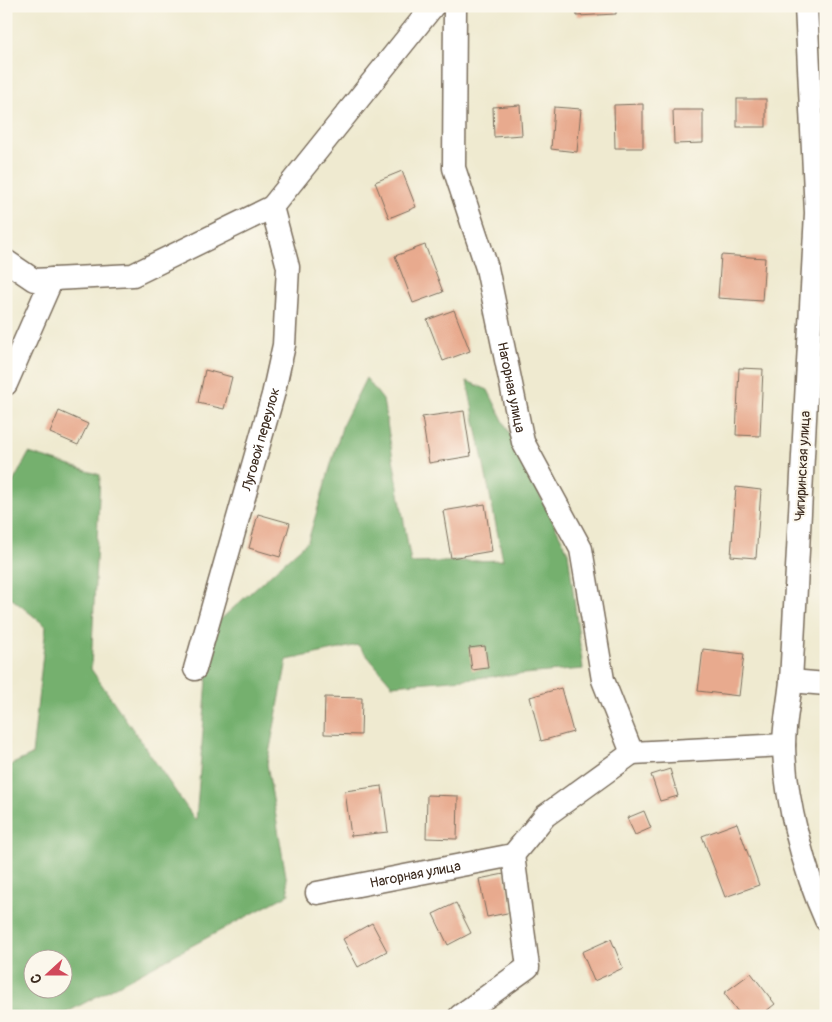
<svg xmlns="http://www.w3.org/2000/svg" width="832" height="1022" font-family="Pangolin,sans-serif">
<rect width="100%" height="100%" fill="#fbf7ec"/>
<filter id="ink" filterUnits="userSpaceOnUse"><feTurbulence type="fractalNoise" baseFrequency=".02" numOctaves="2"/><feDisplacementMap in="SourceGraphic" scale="10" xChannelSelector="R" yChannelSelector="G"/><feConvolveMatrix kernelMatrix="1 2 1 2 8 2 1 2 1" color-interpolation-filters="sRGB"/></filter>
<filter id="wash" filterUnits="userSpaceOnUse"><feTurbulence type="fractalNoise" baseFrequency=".0096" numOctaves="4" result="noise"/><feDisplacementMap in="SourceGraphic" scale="20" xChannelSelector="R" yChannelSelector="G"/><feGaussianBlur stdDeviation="1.12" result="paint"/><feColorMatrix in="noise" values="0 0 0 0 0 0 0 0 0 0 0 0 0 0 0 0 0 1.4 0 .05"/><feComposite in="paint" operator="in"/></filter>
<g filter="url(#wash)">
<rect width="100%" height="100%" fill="#efead0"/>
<path fill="#75b06e" stroke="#586d46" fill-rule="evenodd" d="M366,378l17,22 28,163 92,-3 -36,-179 21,9 80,162 15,117 -191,16 -34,-40 -71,15 -20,104 22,130 -229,122h-36l-18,-4v-245l26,-12 14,-129 -40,-32v-99l23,-42 71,22 -9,194 105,152 15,-193 97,-87 35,-117zM32,960h30v30h-30z"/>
<g id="blocks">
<g fill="#e8aa8e">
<path d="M576,6h40v8l-39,2z"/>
<rect x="737" y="99" width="29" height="28"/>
<path d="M643,104v44h-28l-1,-43z"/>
<path d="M520,105l2,30 -28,2 -1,-30z"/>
<path d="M554,107l27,2 -4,43 -26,-3z"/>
<path d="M673,110h30v33l-29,1z"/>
<path d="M402,171l14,36 -27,11 -14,-36z"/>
<path d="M425,245l18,47 -30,11 -18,-47z"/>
<path d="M721,255l44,3 -3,43 -44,-3z"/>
<path d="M454,310l16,41 -27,10 -16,-41z"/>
<path d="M739,368l24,1 -3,67 -24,-1z"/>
<path d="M205,370l27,7 -8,32 -26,-6z"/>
<path d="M59,411l29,13 -10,21 -28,-12z"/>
<path d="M464,411l7,45 -42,7 -7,-46z"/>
<path d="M736,487l25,3 -5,68 -25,-2z"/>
<path d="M485,504l7,47 -41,7 -8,-47z"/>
<path d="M258,514l32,9 -10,34 -31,-9z"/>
<path d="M485,646l3,22 -16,2 -3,-22z"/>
<path d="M703,649l41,5 -5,42 -41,-5z"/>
<path d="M561,688l12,44 -32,9 -11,-44z"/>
<path d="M325,697l37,1 -1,37 -37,-1z"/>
<path d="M670,769l8,27 -18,5 -9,-26z"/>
<path d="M382,786l6,46 -37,4 -6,-45z"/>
<path d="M427,795l31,1 -1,43 -31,-1z"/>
<path d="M644,811l7,17 -16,7 -8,-17z"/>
<path d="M737,823l22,62 -34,12 -23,-61z"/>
<path d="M504,874l8,38 -25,5 -8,-38z"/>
<path d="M456,903l15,30 -23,12 -15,-31z"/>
<path d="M372,923l15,28 -29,16 -15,-28z"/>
<path d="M611,939l12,29 -29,13 -12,-29z"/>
<path d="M751,973l24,31 -15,12h-19l-17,-23z"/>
</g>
</g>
</g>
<g filter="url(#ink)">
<use href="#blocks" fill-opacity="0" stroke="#7a6d5c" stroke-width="1"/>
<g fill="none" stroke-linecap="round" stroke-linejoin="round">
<defs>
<g id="minor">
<path id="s1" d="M455,6l-1,162 33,100 36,174 58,107 22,131 29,73 152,-8"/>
<path d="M806,6l10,207 -25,468c-2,21 -7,43 -7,65 1,54 20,125 42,174"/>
<path d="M6,261l28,19 99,-5 139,-68 161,-201"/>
<path d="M6,384l46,-105"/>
<path id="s2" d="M195,669l78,-274 11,-50 4,-78 -16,-60"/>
<path d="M791,681l35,3"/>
<path id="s3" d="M317,893l196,-38 32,-39 87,-63"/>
<path d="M460,1016l68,-49 -15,-112"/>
</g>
</defs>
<use href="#minor" stroke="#7a6d5c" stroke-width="25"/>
<use href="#minor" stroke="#fff" stroke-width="22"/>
</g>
</g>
<g text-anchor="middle" stroke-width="4" stroke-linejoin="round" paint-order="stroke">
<g font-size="14" fill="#3b2a1e" stroke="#fbf7ec">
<text dy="5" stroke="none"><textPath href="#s1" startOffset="389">Нагорная улица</textPath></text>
<text dy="5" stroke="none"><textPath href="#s2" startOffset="239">Луговой переулок</textPath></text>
<text transform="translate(802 466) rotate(-87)" y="5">Чигиринская улица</text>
<text dy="5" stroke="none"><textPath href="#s3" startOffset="100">Нагорная улица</textPath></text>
</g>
</g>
<rect width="832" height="1022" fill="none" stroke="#fbf7ec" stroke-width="25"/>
<g transform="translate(48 974) rotate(249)"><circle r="24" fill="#fbf7ec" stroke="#aea59a"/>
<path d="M0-4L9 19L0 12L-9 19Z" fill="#d1495b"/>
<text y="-8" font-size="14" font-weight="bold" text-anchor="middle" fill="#3b2a1e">С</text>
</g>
</svg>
